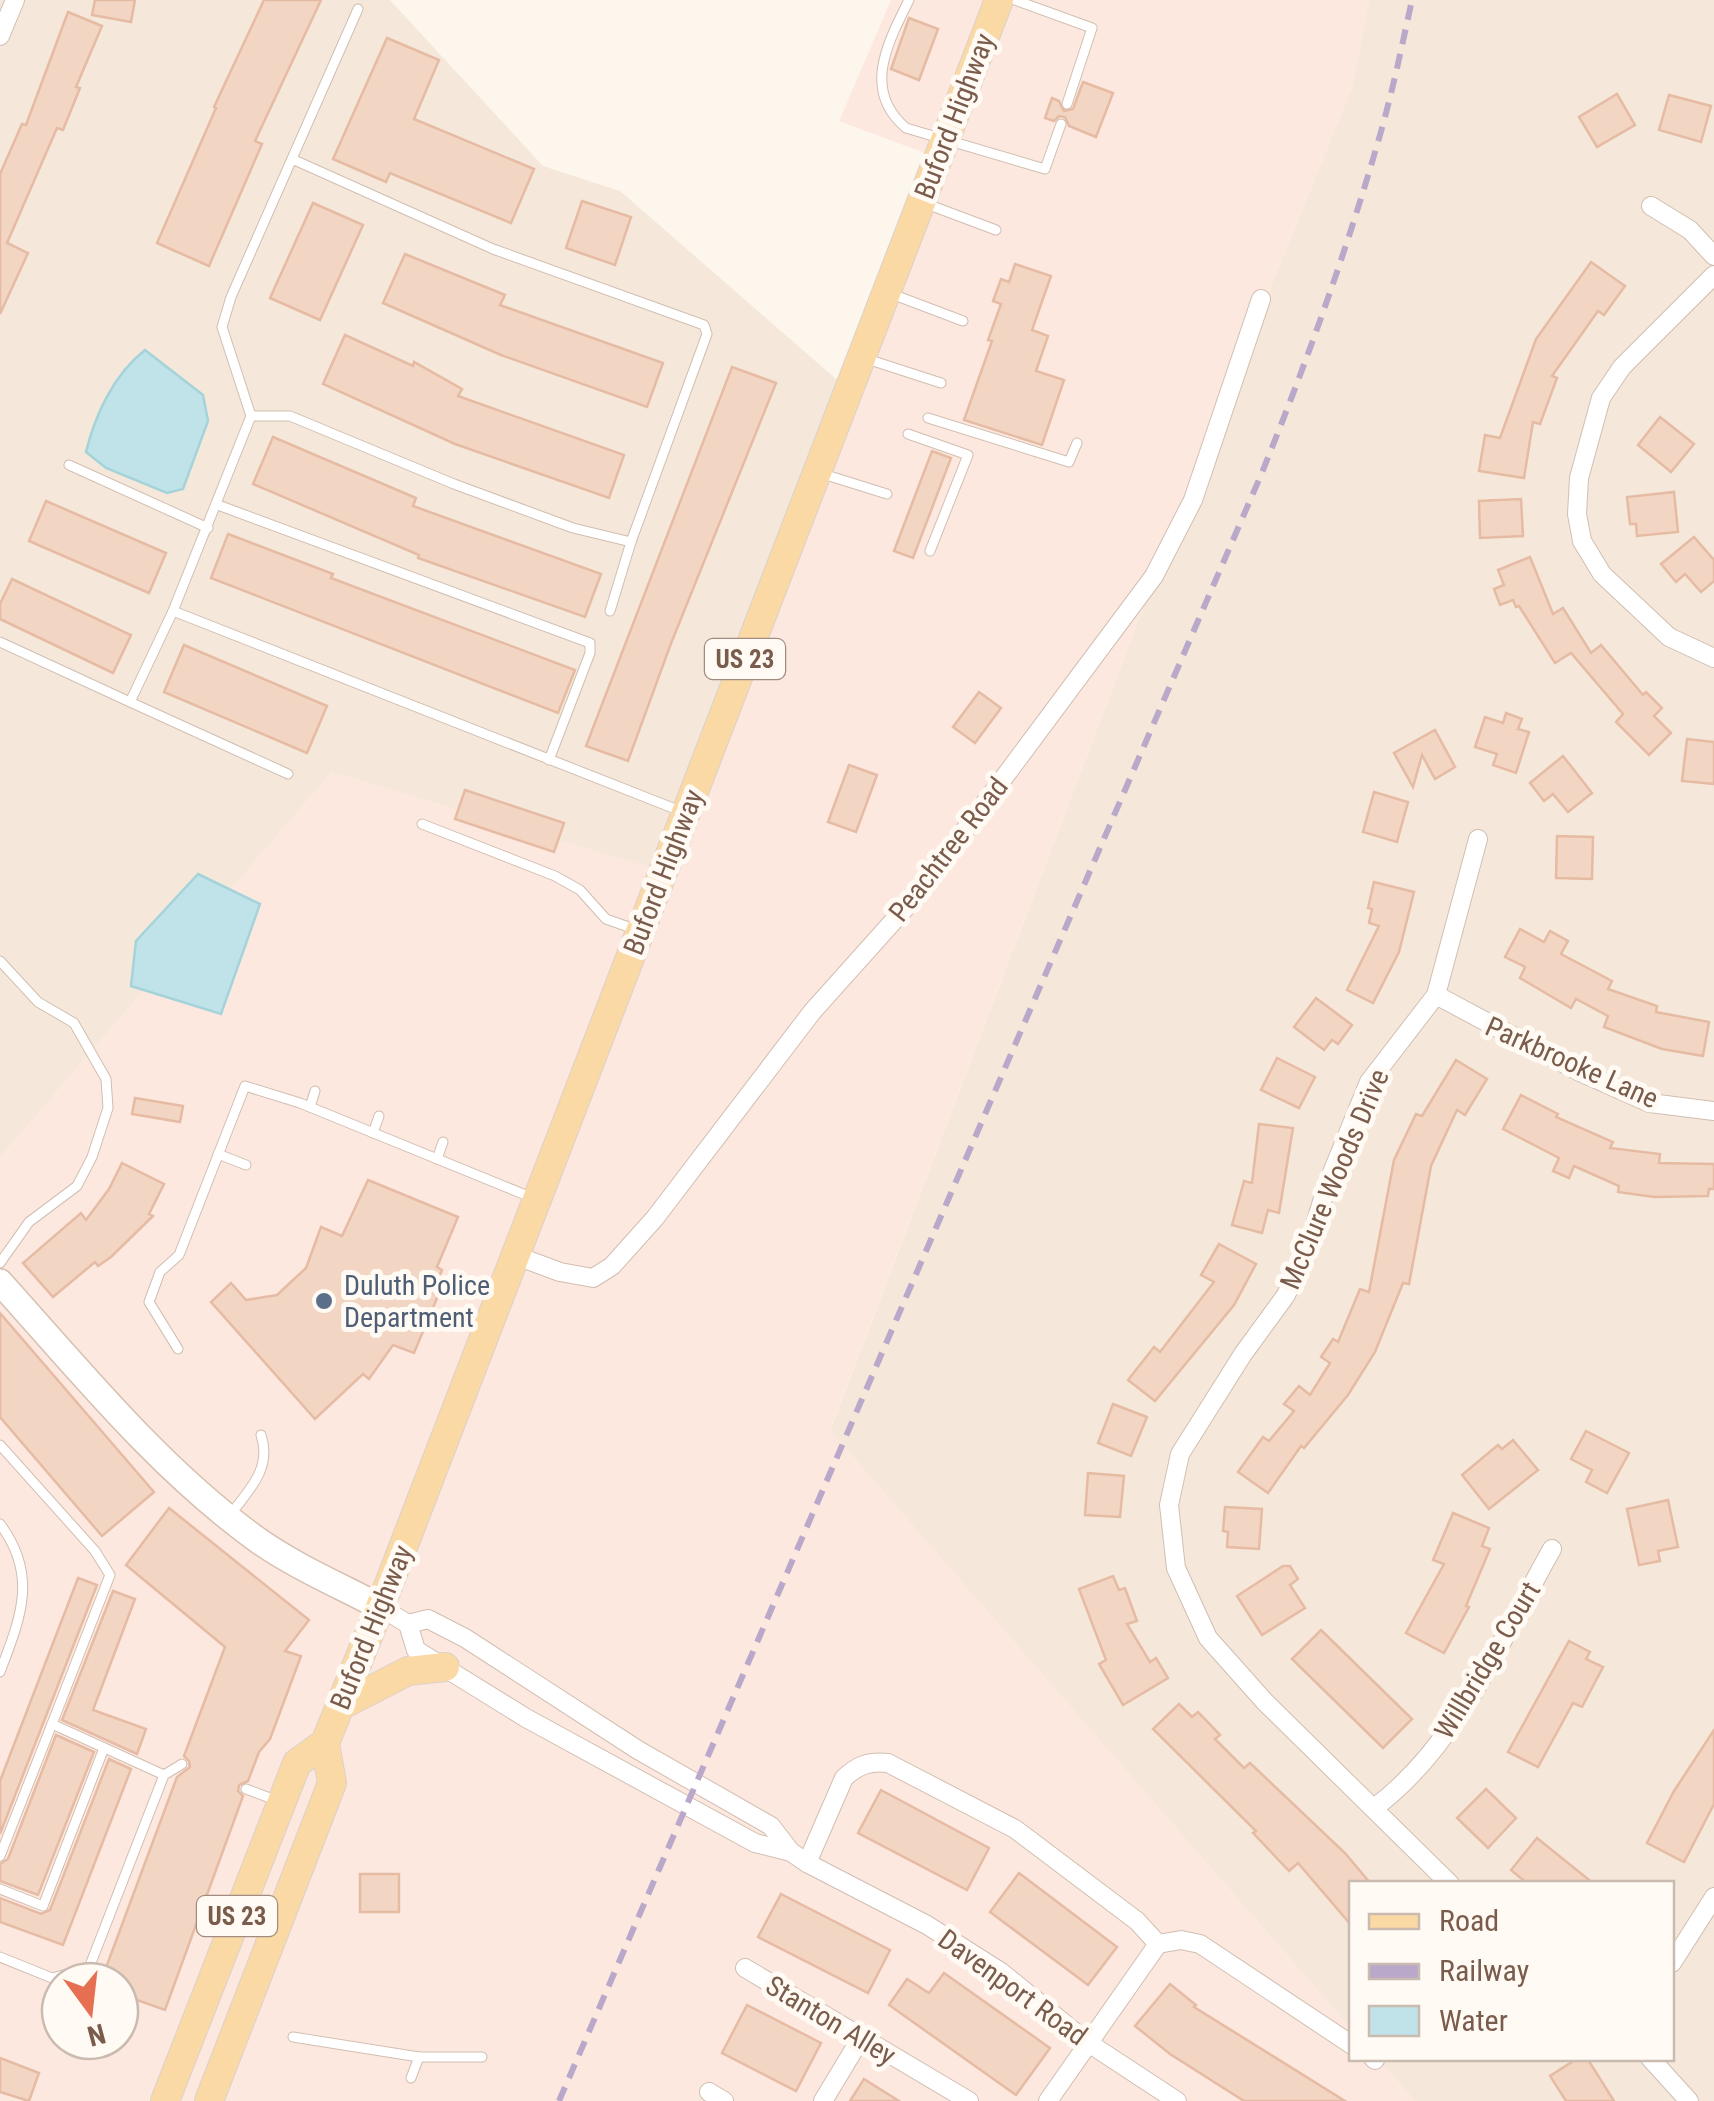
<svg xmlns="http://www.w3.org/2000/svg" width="1714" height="2101" font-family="'Roboto Condensed',sans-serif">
<rect width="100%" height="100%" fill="#fdf6ec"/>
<g fill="#f5e8da">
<path d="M0,0h390l153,166 77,25 223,194 -177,488 -334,-101 -332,386z"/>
<path d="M1369,0h345v2101h-299l-38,-42 295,-1v-174h-320l-1,145 -521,-598 354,-931 168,-413z"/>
</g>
<path fill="#fde8e0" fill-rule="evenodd" d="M891,0h478l-17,87 -168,413 -354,930 521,599 1,29 25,1 38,42h-1415v-943l332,-386 334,100 267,-716 -94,-35zM60,1981h60v60h-60z"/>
<g fill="#bfe3e8" stroke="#a5d3da" stroke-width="2.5">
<path d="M145,350l58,45 5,26 -25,68 -16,4 -61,-25 -20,-16c9,-37 28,-78 59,-102z"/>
<path d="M198,874l62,30 -39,110 -90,-28 5,-45z"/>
</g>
<g fill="#f3d5c3" stroke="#e6bba3" stroke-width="2.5">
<path d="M95,0h40l-4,22 -39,-7z"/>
<path d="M264,0h57l-66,141 7,3 -53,122 -52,-23 59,-135 -2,-1z"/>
<path d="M68,12l34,14 -26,61 4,1 -17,42 -6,-2 -50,115 21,10 -28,61v-140l22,-50 4,1z"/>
<path d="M909,18l29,11 -19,51 -28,-11z"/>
<path d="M387,38l52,22 -25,59 120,50 -23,54 -121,-50 -4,9 -53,-23z"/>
<path d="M1083,82l30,11 -17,44 -27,-11 -4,-9 -6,-1 -5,5 -9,-3 7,-20 7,3 5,10 9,-2z"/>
<path d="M1617,94l18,31 -38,22 -18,-30z"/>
<path d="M1669,95l42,11 -10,36 -42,-12z"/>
<path d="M582,201l49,16 -16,48 -49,-17z"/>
<path d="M313,203l50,22 -43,95 -50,-22z"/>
<path d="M405,254l100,41 -5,10 163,58 -16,44 -146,-52 -118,-52z"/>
<path d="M1591,262l34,24 -21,29 -6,-4 -46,65 5,2 -17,46 -7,-2 -9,56 -45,-7 6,-36 15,3 36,-99z"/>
<path d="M1015,264l36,12 -19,54 16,6 -12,35 28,9 -22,65 -78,-25 28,-79 -4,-1 13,-36 -8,-3 8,-22 8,3z"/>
<path d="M345,335l68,31 1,-4 48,27 -4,7 166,59 -15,43 -154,-54 -132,-60z"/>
<path d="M732,367l44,16 -106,263 -42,115 -42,-15z"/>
<path d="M1660,417l34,27 -23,28 -33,-27z"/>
<path d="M273,437l143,61 -3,8 188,68 -16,43 -167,-59 1,-3 -166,-71z"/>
<path d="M932,451l19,7 -38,100 -19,-7z"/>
<path d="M1674,492l4,40 -41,4 -1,-12h-6l-3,-27z"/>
<path d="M1521,499l2,37 -43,2 -1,-37z"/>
<path d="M46,501l120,52 -17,40 -120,-52z"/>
<path d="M228,534l105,40 -2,4 244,92 -17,43 -347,-135z"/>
<path d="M1694,537l20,23v21l-13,11 -16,-18 -9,8 -15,-18z"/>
<path d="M1530,557l23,57 10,-6 28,45 10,-8 42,50 3,-3 16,16 -8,8 17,17 -22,22 -33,-33 7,-8 -52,-61 -16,10 -36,-57 -3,1 -3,-7 -13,5 -6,-16 10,-4 -6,-15z"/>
<path d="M12,579l119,56 -18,38 -113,-54v-15z"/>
<path d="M184,645l143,61 -20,47 -143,-61z"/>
<path d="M979,692l22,16 -26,35 -22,-16z"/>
<path d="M1506,713l16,6 -4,10 11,3 -13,41 -23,-8 4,-11 -22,-7 10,-30 18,6z"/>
<path d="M1435,730l20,37 -20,12 -13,-24 -9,32 -19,-34z"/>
<path d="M1687,739l27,3v42l-32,-3z"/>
<path d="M1563,756l29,37 -24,19 -15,-18 -9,7 -14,-18z"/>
<path d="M849,765l28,10 -21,57 -28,-10z"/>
<path d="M465,790l99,33 -10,29 -99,-33z"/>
<path d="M1374,792l34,10 -11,40 -34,-10z"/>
<path d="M1557,836l36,1 -1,42 -36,-1z"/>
<path d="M1374,882l40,10 -15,60 -26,51 -26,-13 32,-64 -10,-3 3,-14 -4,-1z"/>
<path d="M1520,929l24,13 6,-11 18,10 -7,13 51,27 -4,8 49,17 -1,6 53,10 -6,34 -41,-7 -58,-22 4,-11 -32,-17 -5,9 -51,-30 5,-11 -20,-10z"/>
<path d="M1316,998l36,27 -14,19 -6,-4 -8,10 -30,-23z"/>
<path d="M1277,1058l38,19 -16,31 -38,-18z"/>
<path d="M1456,1060l31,19 -22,36 -8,-5 -26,56 -22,118 -6,-1 -28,69 -27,43 -44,53 -3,-2 -33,47 -30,-21 25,-35 6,4 25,-30 -10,-7 15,-18 11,9 20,-32 -9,-6 12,-18 5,3 22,-53 9,3 25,-132 22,-46 6,2z"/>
<path d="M1521,1095l37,19 -2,3 57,25 -3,6 50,6 -1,9 55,1v25h-5l-1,7 -54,1 -36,-5 1,-6 -45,-20 -5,12 -16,-7 6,-13 -56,-29z"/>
<path d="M135,1098l48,8 -3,16 -48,-8z"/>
<path d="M1259,1124l34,4 -14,85 -11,-3 -6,23 -30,-8 12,-44 8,2z"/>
<path d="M122,1163l42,21 -15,30 4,2 -42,41 -13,9 -3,-4 -42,35 -30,-34 58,-50 5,7 23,-31z"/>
<path d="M368,1180l90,37 -21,50 5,3 -8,19 6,2 -26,62 -21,-8 -24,34 -6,-5 -48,45 -104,-117 20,-19 15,17 31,-5 29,-27 15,-41 21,9z"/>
<path d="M1219,1244l37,20 -22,41 -79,96 -27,-21 26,-33 6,5 54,-70 -13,-7z"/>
<path d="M0,1313l154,179 -52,44 -102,-119z"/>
<path d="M1113,1404l34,13 -16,39 -33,-13z"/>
<path d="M1586,1431l43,22 -22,40 -21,-11 6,-12 -21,-11z"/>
<path d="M1513,1440l25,30 -49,39 -27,-34 36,-30 4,4z"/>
<path d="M1088,1473l36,3 -4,41 -35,-2z"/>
<path d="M1668,1500l10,47 -20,4 2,10 -21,4 -12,-56z"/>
<path d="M1225,1507l37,2 -3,40 -32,-2 1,-15 -5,-1z"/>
<path d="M169,1508l140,112 -24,31 16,5 -31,83 -11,13 -11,29 -9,4 -1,6 5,5 -78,214 -45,-16v-13h-19l76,-204 13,-10 -1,-6 -5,-5 41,-109 -99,-82z"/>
<path d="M1453,1513l36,15 -7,18 8,3 -24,57 3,1 -25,46 -38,-20 38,-69 -11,-4z"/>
<path d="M1283,1566h7l8,13 -8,6 15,23 -43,27 -25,-39z"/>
<path d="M1113,1576l6,14 6,-2 12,33 -10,3 23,38 6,-4 12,20 -45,27 -24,-41 7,-4 -27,-71z"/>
<path d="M78,1578l19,7 -97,249v-53z"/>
<path d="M113,1591l22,8 -42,111 53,19 -9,25 -75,-34z"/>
<path d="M1321,1630l91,89 -29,29 -91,-89z"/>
<path d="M1569,1641l21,11 -4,7 17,8 -21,40 -9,-4 -35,64 -30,-15z"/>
<path d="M1179,1704l13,13 6,-5 22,23 -5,4 29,29 6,-5 95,90 26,31h-19v42l-54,-63 -9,8 -36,-38 3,-2 -103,-102z"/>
<path d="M1714,1730v74l-30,58 -37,-19 27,-52z"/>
<path d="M56,1735l38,17 -56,143 -38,-14v-17l8,-5z"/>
<path d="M109,1759l22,10 -68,176 -63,-23v-24l41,16 9,-4z"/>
<path d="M1486,1789l30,29 -28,30 -31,-30z"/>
<path d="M881,1790l108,58 -22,42 -109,-57z"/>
<path d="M1537,1838l57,46h-66l-17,-14z"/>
<path d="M1019,1873l98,74 -29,38 -98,-73z"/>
<rect x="360" y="1874" width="39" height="38"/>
<path d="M781,1894l109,56 -22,43 -110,-56z"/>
<path d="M944,1973l106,75 -34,47 -127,-90 18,-26 22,14z"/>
<path d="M1170,1984l26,21 -2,2 151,94h-101l-74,-47 -35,-28z"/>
<path d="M747,2005l74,38 -25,48 -74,-38z"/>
<path d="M0,2058l39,15 -10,28 -29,-9z"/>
<path d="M1578,2058h9l27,43h-48l-16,-25z"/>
<path d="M864,2079l35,22h-49z"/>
</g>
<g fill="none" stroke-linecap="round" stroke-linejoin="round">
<defs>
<g id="lane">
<path d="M909,0c-22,44 -47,91 -3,128l139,41 16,-45"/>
<path d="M1015,0l77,28 -25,76"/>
<path d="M358,9l-127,288 -9,30 29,89 -78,195 510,201"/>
<path d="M924,203l72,27"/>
<path d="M889,293l74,28"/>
<path d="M867,359l74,24"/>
<path d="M251,416h39l164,68 119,44 58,14 76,-208 -3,-9 -211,-76 -201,-90"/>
<path d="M928,418l141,44 8,-19"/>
<path d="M908,434l60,21 -38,96"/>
<path d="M69,465l139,63"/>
<path d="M823,474l64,20"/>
<path d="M218,505l372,138v10l-41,107"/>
<path d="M173,611l-43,91 158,72"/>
<path d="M610,611l21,-69"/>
<path d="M0,642l130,60"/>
<path d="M422,824l133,52 25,14 26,29 31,11"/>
<path d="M0,961l38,41 36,21 32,56 2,29 -16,49 -15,29 -48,36 -29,41"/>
<path d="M310,1107l5,-16"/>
<path d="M373,1133l6,-17"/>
<path d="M218,1154l28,11"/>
<path d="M437,1159l6,-17"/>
<path d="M178,1349l-29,-47 11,-30 19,-17 66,-169 55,17 233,95"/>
<path d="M0,1445l95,106 15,24 -58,149"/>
<path d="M230,1515c20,-26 42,-47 31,-80"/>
<path d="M0,1524c39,52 20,95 0,148"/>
<path d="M246,1789l32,12"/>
<path d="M0,1856l52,-132 112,51"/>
<path d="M0,1889l43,17 61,-158"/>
<path d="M0,1957l52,21 37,-10 75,-193 18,-11"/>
<path d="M293,2037l126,20"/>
<path d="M411,2078l8,-21h63"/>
</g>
<g id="street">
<path d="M0,36l15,-36"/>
<path d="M1651,206l39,24 24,26"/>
<path d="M1714,275l-92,92 -21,31 -22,80 -2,36 5,27 20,33 67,63 45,21"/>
<path d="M1436,995l142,76 72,32 64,8"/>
<path d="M514,1255l46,17 33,6 19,-12 43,-48 157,-206 103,-115 239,-321 39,-76 68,-201"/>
<path d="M380,1607l28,17 8,26 110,68 229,125 36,9"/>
<path d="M408,1624l20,-5 37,19 173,112 133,76 20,26 16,11 120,62 74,47 86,70 90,59"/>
<path d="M1374,1808c83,-61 128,-171 178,-259"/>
<path d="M807,1863l37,-85c14,-13 25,-17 44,-15l127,66 122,92 21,23"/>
<path d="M1450,1884l-185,-182 -57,-64 -32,-70 -7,-63 11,-51 63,-100 43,-59 22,-47 19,-63 42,-103 67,-87 42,-156"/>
<path d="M1158,1944l23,-4 19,4 152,101"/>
<path d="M1672,1963l42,-66"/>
<path d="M745,1968l224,133"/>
<path d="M1373,2058l2,2"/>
<path d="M1650,2058l39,43"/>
<path d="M709,2092l15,9"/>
<path d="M823,2101l38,-63"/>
<path d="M1048,2101l110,-157"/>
</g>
<path id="secondary" d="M0,1282c81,90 160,188 259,259 37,26 82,45 121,66"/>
<g id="primary">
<path d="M340,1706l68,-35 37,-4"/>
<path d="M165,2101l132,-338 28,-20 55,-136 619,-1607"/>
<path d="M209,2101l123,-318 -7,-40"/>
</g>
</defs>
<use href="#lane" stroke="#d1beb0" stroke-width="11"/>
<use href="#street" stroke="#d1beb0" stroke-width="20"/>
<use href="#secondary" stroke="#d6c0b0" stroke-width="28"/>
<use href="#primary" stroke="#dad1cd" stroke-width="30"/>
<use href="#lane" stroke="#fff" stroke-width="9"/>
<use href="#street" stroke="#fff" stroke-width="18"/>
<use href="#secondary" stroke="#fff" stroke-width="25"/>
<use href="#primary" stroke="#fbd9a5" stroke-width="28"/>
<path stroke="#b9a8c9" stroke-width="6" stroke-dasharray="15 10" stroke-linecap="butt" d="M559,2101l702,-1626c45,-111 86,-225 119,-340 13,-45 22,-90 32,-135"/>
</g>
<circle fill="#5c6f8a" stroke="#fffaf3" stroke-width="4" cx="324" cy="1301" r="10"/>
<g text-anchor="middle" stroke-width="10" stroke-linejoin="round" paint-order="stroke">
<g fill="#fffaf3" stroke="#a28b7f" stroke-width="2.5">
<rect x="705" y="639" width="80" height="40" rx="8"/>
<rect x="197" y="1896" width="80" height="40" rx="8"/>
</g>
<g font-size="25" font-weight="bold" fill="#7a5c4d">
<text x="745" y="668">US 23</text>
<text x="237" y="1925">US 23</text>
</g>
<g font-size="28" fill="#7a5c4d" stroke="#fffaf3">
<text transform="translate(954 116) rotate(-69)" y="10">Buford Highway</text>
<text transform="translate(948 849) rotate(-52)" y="10">Peachtree Road</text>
<text transform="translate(663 872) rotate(-69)" y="10">Buford Highway</text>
<text transform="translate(1572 1062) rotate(24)" y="10">Parkbrooke Lane</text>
<text transform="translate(1334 1179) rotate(-67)" y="10">McClure Woods Drive</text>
<text transform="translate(371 1627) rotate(-68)" y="10">Buford Highway</text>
<text transform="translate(1487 1660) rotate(-59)" y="10">Willbridge Court</text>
<text transform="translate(1013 1987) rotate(36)" y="10">Davenport Road</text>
<text transform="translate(831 2020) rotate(31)" y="10">Stanton Alley</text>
</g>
<g font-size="28" fill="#4e5e75" stroke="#fffaf3" text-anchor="start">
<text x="344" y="1295">Duluth Police<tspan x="344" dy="32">Department</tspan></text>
</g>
</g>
<rect x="1349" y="1881" width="325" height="180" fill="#fffaf3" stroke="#cabbb1" stroke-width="2.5"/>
<rect x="1369" y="1914" width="50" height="15" fill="#fbd9a5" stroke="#cabbb1" stroke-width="2.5"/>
<text x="1439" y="1931" font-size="30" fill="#7a5c4d">Road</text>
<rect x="1369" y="1964" width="50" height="15" fill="#b9a8c9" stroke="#cabbb1" stroke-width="2.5"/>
<text x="1439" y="1981" font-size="30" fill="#7a5c4d">Railway</text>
<rect x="1369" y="2006" width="50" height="30" fill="#bfe3e8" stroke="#cabbb1" stroke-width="2.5"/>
<text x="1439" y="2031" font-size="30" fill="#7a5c4d">Water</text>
<g transform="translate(90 2011) rotate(165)"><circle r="48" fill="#fffaf3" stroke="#cabbb1" stroke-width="2.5"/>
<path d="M0-8L18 38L0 25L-18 38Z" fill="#e76f51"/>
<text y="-15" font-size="28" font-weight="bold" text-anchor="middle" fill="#7a5c4d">N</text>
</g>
</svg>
